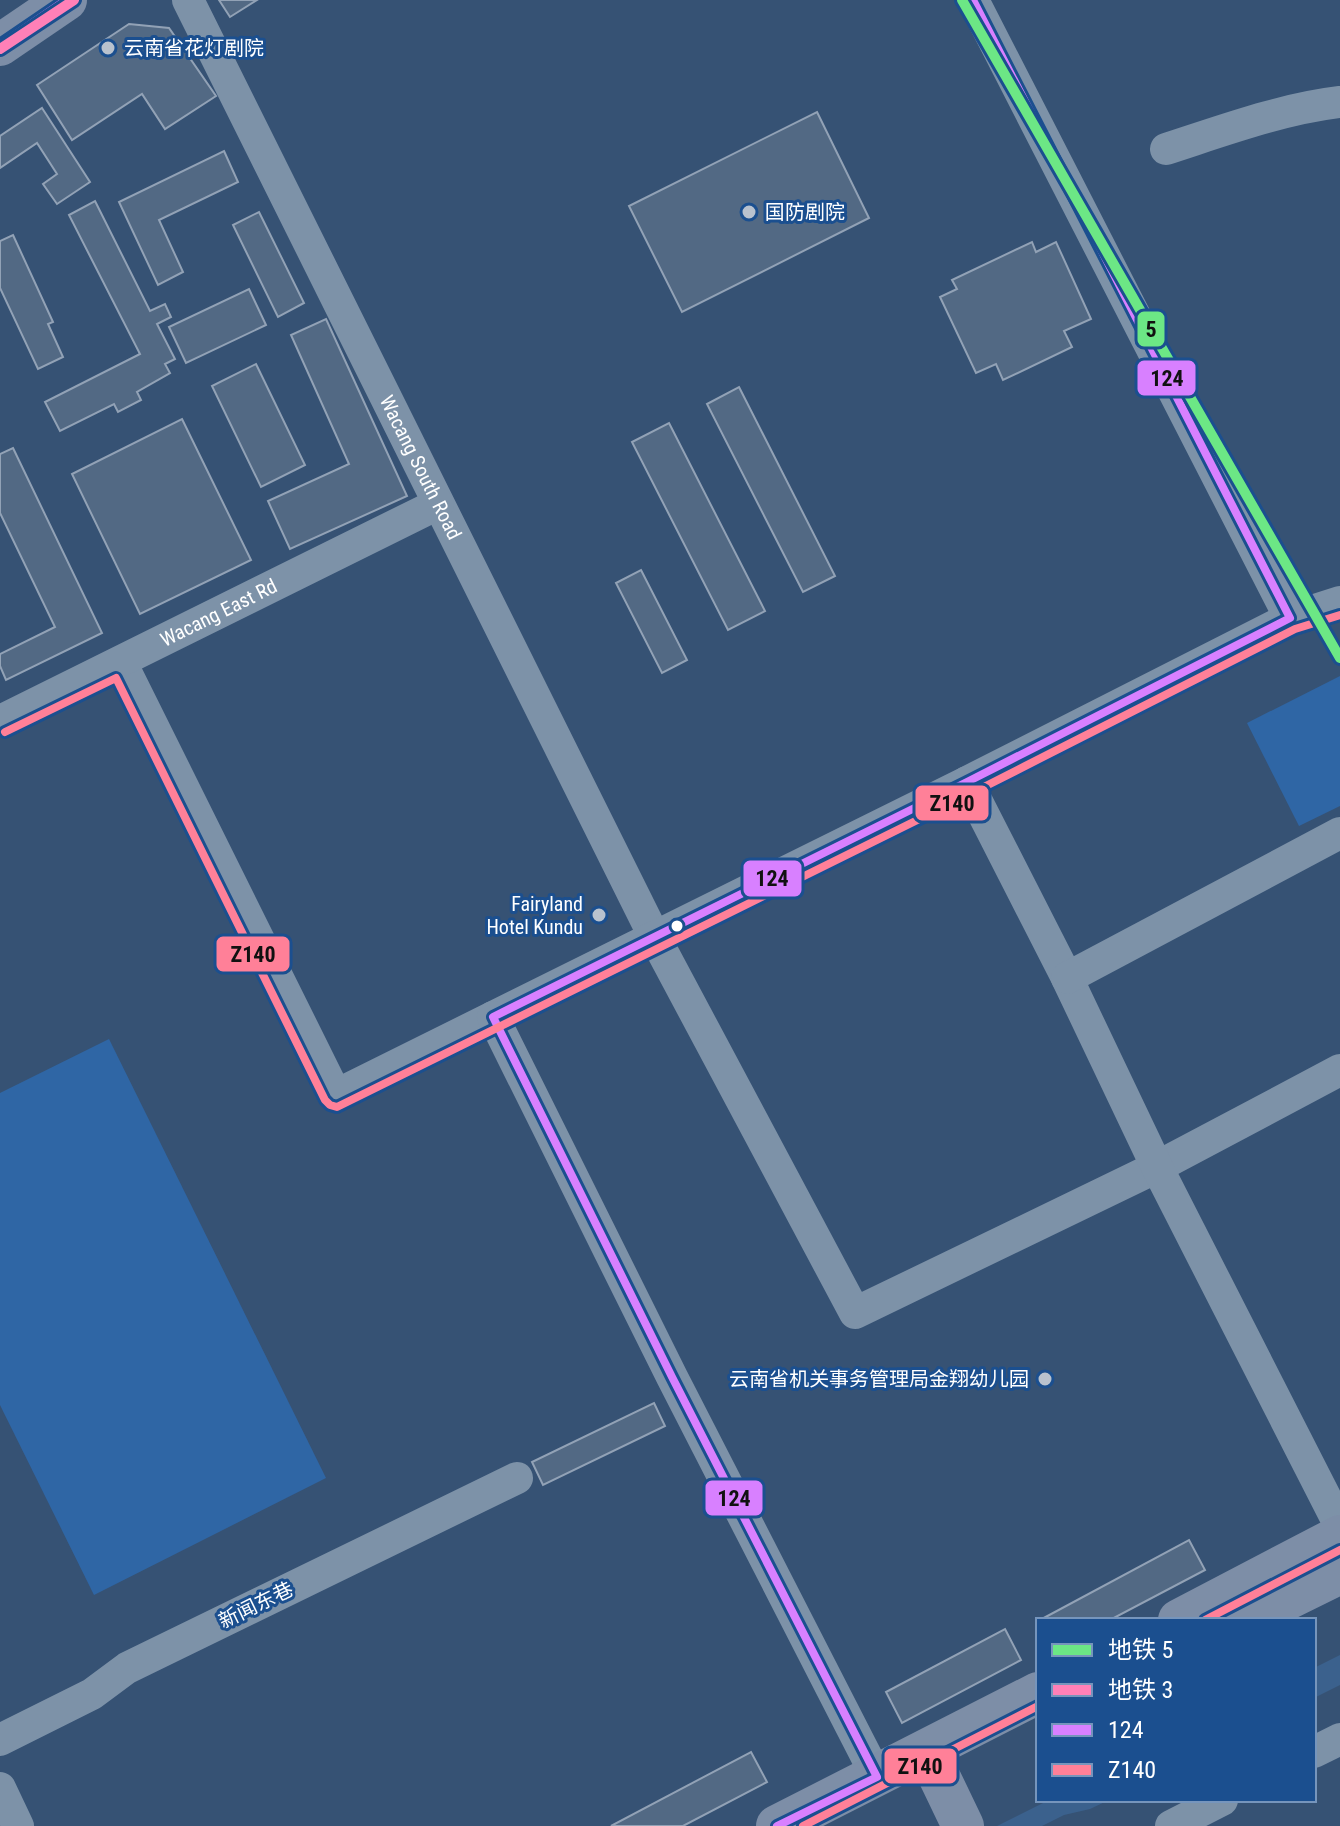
<svg xmlns="http://www.w3.org/2000/svg" width="1340" height="1826" font-family="'Roboto Condensed','Noto Sans SC',sans-serif">
<rect width="100%" height="100%" fill="#365274"/>
<g fill="#2f66a5">
<path d="M1340,676v130l-41,20 -52,-103z"/>
<path d="M109,1039l217,439 -232,117 -94,-190v-312z"/>
</g>
<g fill="#3b618d">
<path d="M1340,1655v30l-26,13v-30z"/>
<path d="M1049,1800h60l-19,9 -26,6 -22,11h-45z"/>
</g>
<g fill="#526984" stroke="#92a2b6" stroke-width="2">
<path d="M219,0h38l-27,17z"/>
<path d="M129,24l40,4 47,68 -51,33 -23,-35 -70,46 -35,-55z"/>
<path d="M42,108l48,74 -33,22 -14,-20 14,-10 -20,-31 -37,25v-32z"/>
<path d="M817,112l52,106 -187,94 -53,-106z"/>
<path d="M224,151l14,31 -79,38 24,52 -25,13 -39,-83z"/>
<path d="M95,201l55,110 15,-7 6,13 -14,7 18,35 -10,5 5,9 -33,19 4,8 -23,12 -4,-8 -54,27 -15,-29 95,-48 -71,-139z"/>
<path d="M259,212l45,91 -26,14 -45,-92z"/>
<path d="M13,235l40,87 -5,2 15,33 -25,12 -38,-81v-47z"/>
<path d="M1032,242l4,10 20,-10 35,77 -27,12 8,16 -69,33 -7,-16 -20,9 -36,-76 17,-8 -5,-9z"/>
<path d="M249,289l17,36 -80,38 -17,-36z"/>
<path d="M326,319l81,177 -117,53 -22,-48 81,-37 -58,-129z"/>
<path d="M256,364l49,101 -44,22 -49,-101z"/>
<path d="M739,387l96,189 -32,16 -96,-188z"/>
<path d="M182,419l69,141 -111,54 -68,-140z"/>
<path d="M669,423l96,188 -37,19 -96,-188z"/>
<path d="M13,448l89,185 -96,47 -6,-14v-12l55,-27 -55,-114v-59z"/>
<path d="M641,570l46,90 -25,13 -46,-90z"/>
<path d="M654,1403l11,23 -122,59 -11,-23z"/>
<path d="M1189,1540l16,30 -95,50h-70z"/>
<path d="M1005,1629l16,31 -119,63 -16,-31z"/>
<path d="M751,1752l16,30 -84,44h-72z"/>
</g>
<g fill="none" stroke-linecap="round" stroke-linejoin="round">
<g stroke="#7d92a8" stroke-width="32">
<path id="s1" d="M188,0l466,936 201,377 302,-146 183,-97"/>
<path d="M973,0l317,618"/>
<path d="M1166,149c56,-18 115,-40 174,-47"/>
<path d="M121,662l215,433 631,-313 323,-164 50,-16"/>
<path id="s2" d="M0,721l438,-217"/>
<path d="M967,782l100,196 90,189 183,359"/>
<path d="M1067,978l273,-145"/>
<path d="M493,1017l179,360 205,400"/>
<path d="M0,1740l92,-46 35,-26 390,-190"/>
<path d="M1314,1752l26,-13"/>
<path d="M0,1788l18,38"/>
<path d="M1171,1826l51,-26"/>
</g>
<g stroke="#7d8ea7" stroke-width="42">
<path d="M0,45l66,-45"/>
<path d="M1179,1620l161,-84"/>
<path d="M1245,1620l95,-47"/>
<path d="M938,1774l25,52"/>
<path d="M777,1826l261,-133"/>
</g>
<defs>
<g id="bus-1">
<path d="M0,45l66,-45"/>
<path d="M777,1826l100,-49 -205,-400 -179,-360 474,-235 323,-164 -317,-618"/>
</g>
<g id="bus-2">
<path d="M5,732l111,-54 209,422 5,5 7,2 635,-314 323,-164 45,-14"/>
<path d="M1205,1620l135,-70"/>
<path d="M803,1826l235,-120"/>
</g>
</defs>
<use href="#bus-1" stroke="#1b4f8f" stroke-width="14"/>
<use href="#bus-2" stroke="#1b4f8f" stroke-width="14"/>
<use href="#bus-1" stroke="#d880ff" stroke-width="8"/>
<use href="#bus-2" stroke="#ff8098" stroke-width="8"/>
<defs>
<path id="metro-1" d="M962,0l378,658"/>
<path id="metro-2" d="M0,49l74,-49"/>
</defs>
<use href="#metro-1" stroke="#1b4f8f" stroke-width="16"/>
<use href="#metro-2" stroke="#1b4f8f" stroke-width="16"/>
<use href="#metro-1" stroke="#6ce785" stroke-width="10"/>
<use href="#metro-2" stroke="#ff80b7" stroke-width="10"/>
</g>
<g fill="#b9c2ce" stroke="#1b4f8f" stroke-width="3">
<circle cx="108" cy="48" r="8"/>
<circle cx="749" cy="212" r="8"/>
<circle cx="599" cy="915" r="8"/>
<circle cx="1045" cy="1379" r="8"/>
</g>
<circle fill="#fff" stroke="#1b4f8f" stroke-width="3" cx="677" cy="926" r="7"/>
<g text-anchor="middle" stroke-width="6" stroke-linejoin="round" paint-order="stroke">
<g font-size="20" fill="#fff" stroke="#1b4f8f" text-anchor="start">
<text x="124" y="55">云南省花灯剧院</text>
<text x="765" y="219">国防剧院</text>
<text x="583" y="911" text-anchor="end">Fairyland<tspan x="583" dy="23">Hotel Kundu</tspan></text>
<text x="1029" y="1386" text-anchor="end">云南省机关事务管理局金翔幼儿园</text>
</g>
<g font-size="20" fill="#fff" stroke="#1b4f8f">
<text dy="7" stroke="none"><textPath href="#s1" startOffset="522">Wacang South Road</textPath></text>
<text dy="7" stroke="none"><textPath href="#s2" startOffset="244">Wacang East Rd</textPath></text>
<text transform="translate(256 1605) rotate(-26)" y="7">新闻东巷</text>
</g>
</g>
<g stroke="#1b4f8f" stroke-width="3">
<rect x="1136" y="310" width="30" height="38" rx="8" fill="#6ce785"/>
<rect x="1136" y="359" width="61" height="38" rx="8" fill="#d880ff"/>
<rect x="914" y="784" width="76" height="38" rx="8" fill="#ff8098"/>
<rect x="742" y="859" width="61" height="39" rx="8" fill="#d880ff"/>
<rect x="215" y="935" width="76" height="38" rx="8" fill="#ff8098"/>
<rect x="704" y="1479" width="60" height="38" rx="8" fill="#d880ff"/>
<rect x="883" y="1747" width="75" height="38" rx="8" fill="#ff8098"/>
</g>
<g font-size="22" text-anchor="middle" font-weight="bold" fill="#111">
<text x="1151" y="337">5</text>
<text x="1167" y="386">124</text>
<text x="952" y="811">Z140</text>
<text x="772" y="886">124</text>
<text x="253" y="962">Z140</text>
<text x="734" y="1506">124</text>
<text x="920" y="1774">Z140</text>
</g>
<rect x="1036" y="1618" width="280" height="184" fill="#1b4f8f" stroke="#7695bc" stroke-width="2"/>
<rect x="1052" y="1644" width="40" height="12" fill="#6ce785" stroke="#7695bc" stroke-width="2"/>
<text x="1108" y="1658" font-size="24" fill="#ffffff">地铁 5</text>
<rect x="1052" y="1684" width="40" height="12" fill="#ff80b7" stroke="#7695bc" stroke-width="2"/>
<text x="1108" y="1698" font-size="24" fill="#ffffff">地铁 3</text>
<rect x="1052" y="1724" width="40" height="12" fill="#d880ff" stroke="#7695bc" stroke-width="2"/>
<text x="1108" y="1738" font-size="24" fill="#ffffff">124</text>
<rect x="1052" y="1764" width="40" height="12" fill="#ff8098" stroke="#7695bc" stroke-width="2"/>
<text x="1108" y="1778" font-size="24" fill="#ffffff">Z140</text>
</svg>
